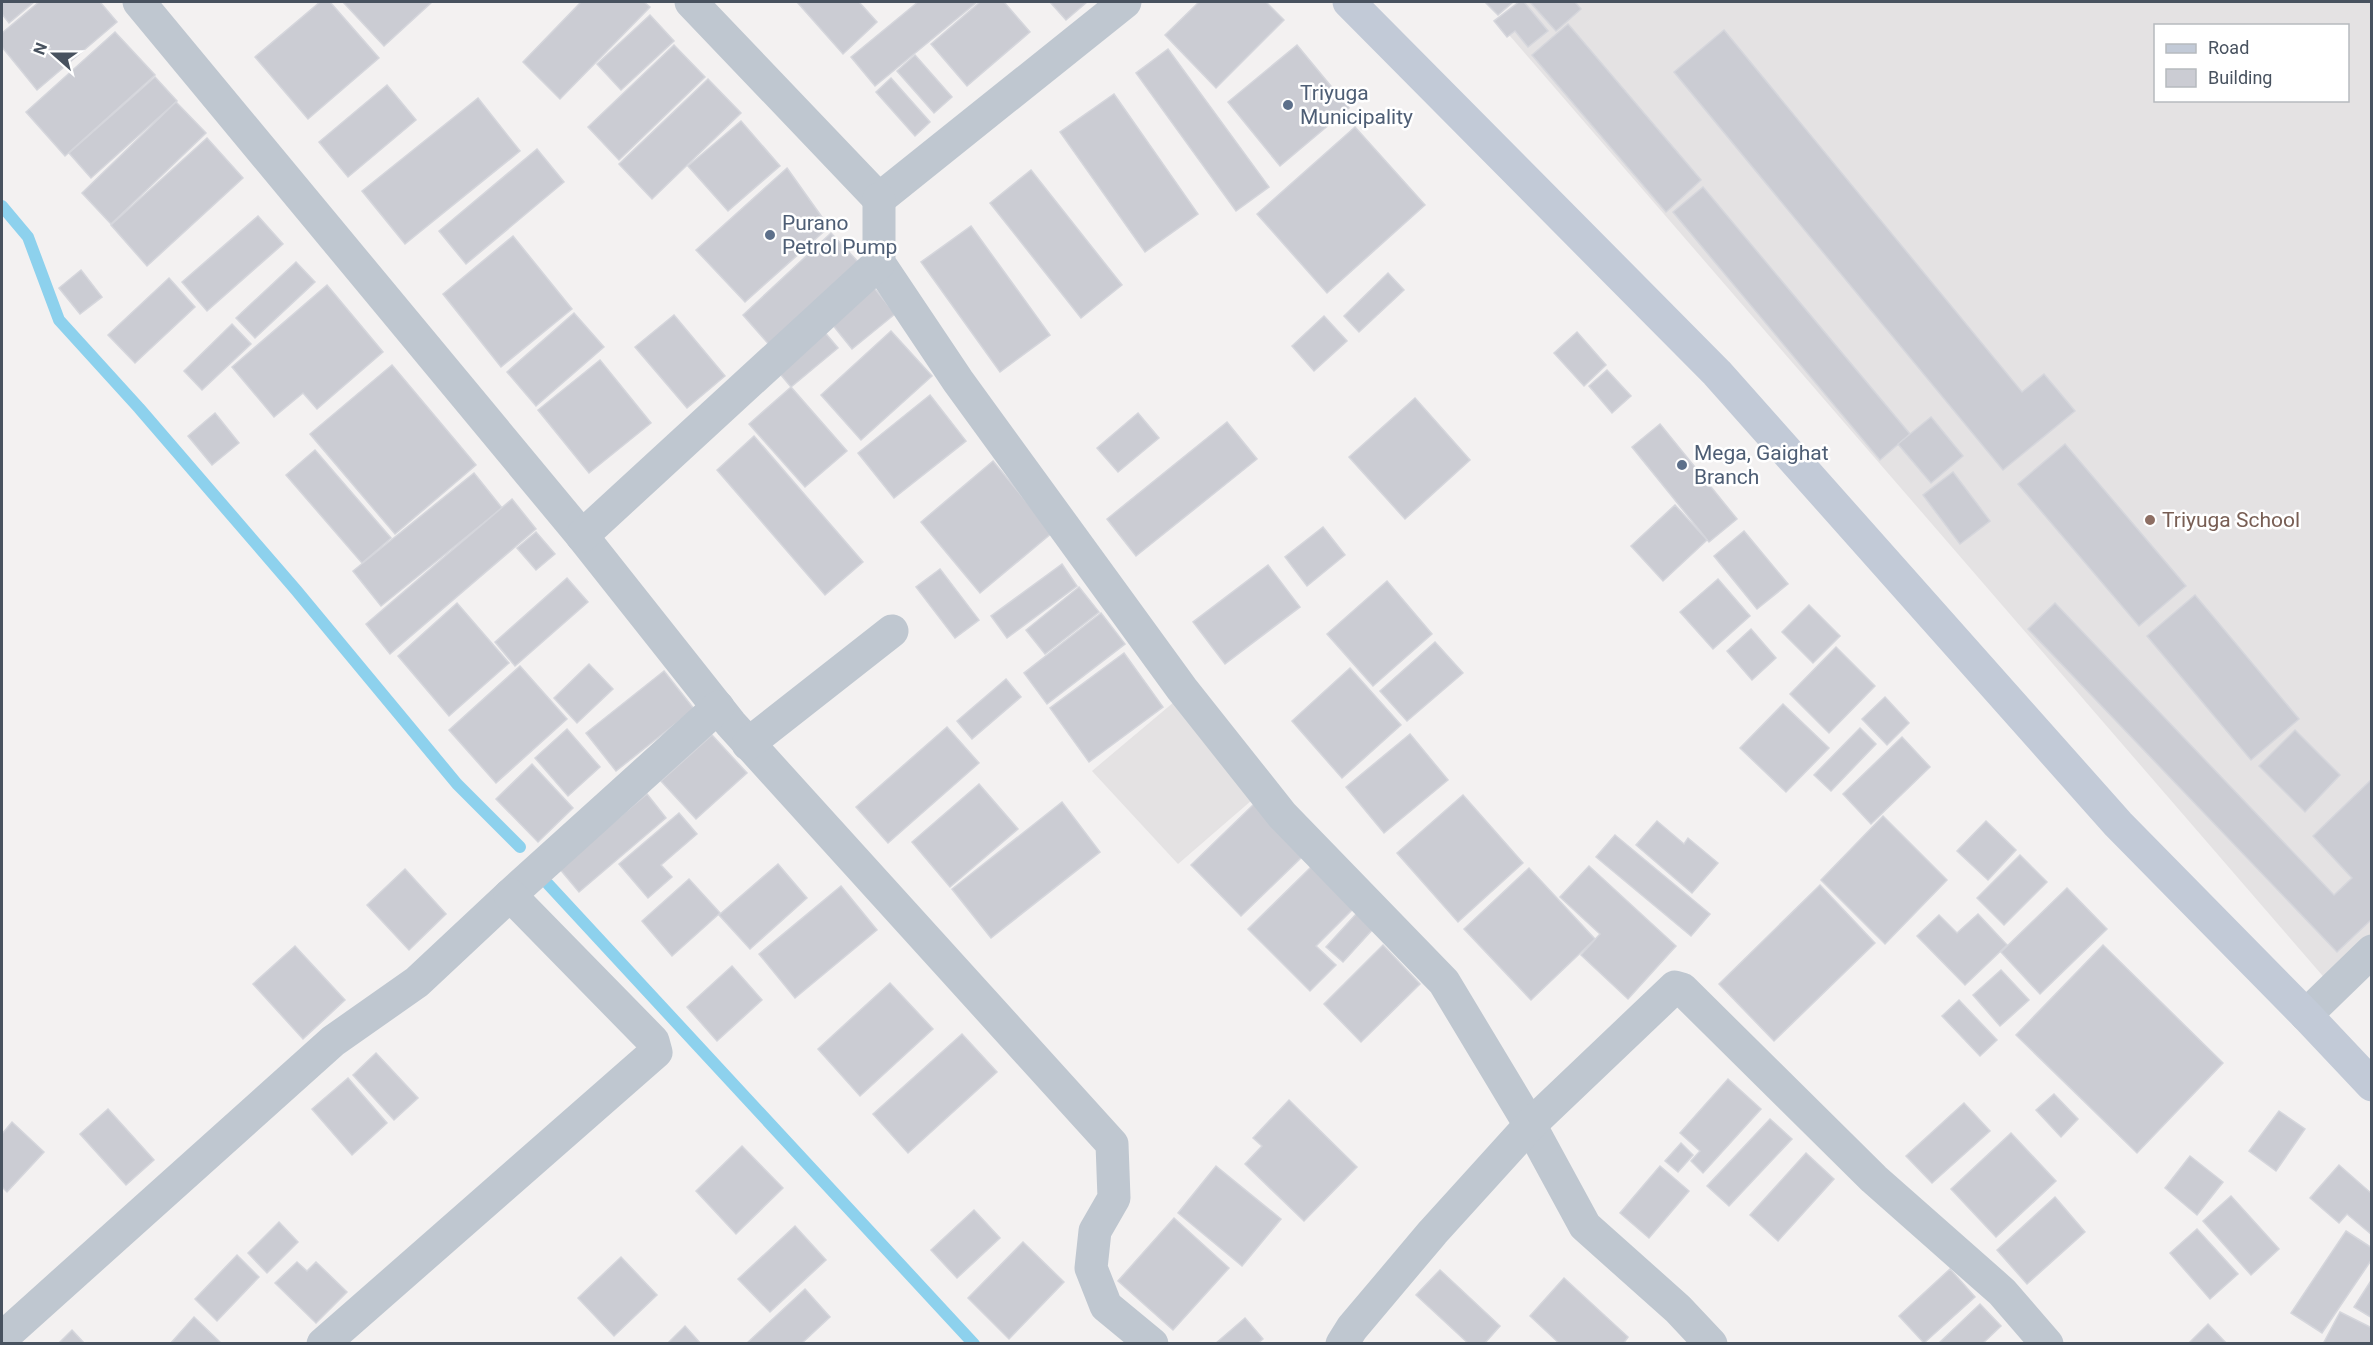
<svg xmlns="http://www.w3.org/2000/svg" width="2373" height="1345" font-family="Roboto,sans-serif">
<rect width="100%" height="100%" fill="#f3f1f1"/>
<g fill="#e4e2e3" fill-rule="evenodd">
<path d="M1519,2h852l1,937 -44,43 -831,-961zM2156,26h192v74h-192z"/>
<path d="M1174,702l78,98 -74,64 -86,-93z"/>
</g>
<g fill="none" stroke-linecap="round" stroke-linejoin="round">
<g stroke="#8dd1ed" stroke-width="12">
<path d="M2,206l26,31 31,83 80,88 157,182 161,194 63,63"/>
<path d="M548,884l426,460"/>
</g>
</g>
<g fill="#cbccd3" stroke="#d5d6dc" stroke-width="1.5">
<path d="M2,2h32l-25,21 -7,-9z"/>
<path d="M39,2h61l17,20 -80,68 -35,-43v-14z"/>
<path d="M320,2h10l49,56 -71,61 -53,-62z"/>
<path d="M343,2h89l-48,44z"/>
<path d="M581,2h63l6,5 -90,92 -37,-37z"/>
<path d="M797,2h62l18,20 -34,32z"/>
<path d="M918,2h59l-102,84 -24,-29z"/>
<path d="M980,2h24l26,30 -63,54 -36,-42z"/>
<path d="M1050,2h37l-21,18z"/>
<path d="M1199,2h67l18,18 -68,68 -51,-53z"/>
<path d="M1485,2h28l-15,13z"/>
<path d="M1519,2h5l24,29 -20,16 -13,-16 -8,6 -13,-16z"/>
<path d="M1530,2h45l6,7 -25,22z"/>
<path d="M650,15l24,26 -53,49 -24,-26z"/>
<path d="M1568,24l133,156 -35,32 -134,-157z"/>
<path d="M1724,30l298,362 22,-18 31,37 -72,59 -329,-398z"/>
<path d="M115,32l40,43 -90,81 -39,-44z"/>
<path d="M674,45l31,32 -86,83 -31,-33z"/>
<path d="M1297,45l52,63 -69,58 -52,-64z"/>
<path d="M1168,49l101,138 -33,24 -100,-138z"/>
<path d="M915,55l37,42 -18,16 -37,-42z"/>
<path d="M155,77l22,24 -86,77 -22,-25z"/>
<path d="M891,78l39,44 -15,14 -39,-44z"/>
<path d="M708,79l33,34 -89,86 -33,-35z"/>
<path d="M387,85l29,35 -68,57 -29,-35z"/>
<path d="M1114,94l84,120 -53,38 -85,-120z"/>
<path d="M478,98l42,53 -115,93 -43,-53z"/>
<path d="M176,102l30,31 -95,91 -29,-31z"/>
<path d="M741,121l39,45 -52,45 -40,-45z"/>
<path d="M1355,127l70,78 -98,88 -70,-79z"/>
<path d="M207,138l36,40 -96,88 -36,-41z"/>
<path d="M537,149l27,33 -98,82 -27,-33z"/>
<path d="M787,168l42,59 -84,75 -49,-52z"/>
<path d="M1031,170l91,115 -41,33 -91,-115z"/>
<path d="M1703,187l207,247 -30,26 -207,-248z"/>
<path d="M258,216l25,28 -76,67 -25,-29z"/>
<path d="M971,226l79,109 -50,37 -79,-110z"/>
<path d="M831,233l31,33 -89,83 -30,-34z"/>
<path d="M513,236l59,73 -71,58 -58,-73z"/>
<path d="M296,262l19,20 -60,56 -19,-20z"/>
<path d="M81,270l21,27 -22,17 -21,-26z"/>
<path d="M1388,273l16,17 -45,42 -15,-16z"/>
<path d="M169,278l26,29 -60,56 -27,-28z"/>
<path d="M871,284l24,30 -43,35 -24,-30z"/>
<path d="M327,285l56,67 -66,57 -14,-16 -29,24 -42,-50z"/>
<path d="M574,313l30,34 -68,59 -29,-34z"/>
<path d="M674,315l51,61 -38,32 -52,-61z"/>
<path d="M1324,316l23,25 -33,30 -22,-25z"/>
<path d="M232,324l19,20 -49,46 -18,-19z"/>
<path d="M822,329l16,19 -47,39 -15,-18z"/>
<path d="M891,331l41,45 -71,64 -40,-45z"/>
<path d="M1577,332l29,33 -22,21 -30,-33z"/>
<path d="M600,360l51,63 -62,50 -51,-63z"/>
<path d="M392,365l84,100 -81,69 -85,-100z"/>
<path d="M1607,370l24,26 -19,17 -23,-27z"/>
<path d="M791,387l56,64 -42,36 -56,-63z"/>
<path d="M930,395l36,46 -72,57 -36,-45z"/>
<path d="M1415,398l55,62 -65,59 -56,-62z"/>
<path d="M215,413l24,30 -27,22 -24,-29z"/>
<path d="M1138,413l21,25 -41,34 -21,-24z"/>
<path d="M1931,417l32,39 -32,27 -33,-39z"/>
<path d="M1227,422l30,37 -121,97 -29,-37z"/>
<path d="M1660,424l77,95 -28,23 -77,-95z"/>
<path d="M754,436l109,126 -38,33 -108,-125z"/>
<path d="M2065,444l121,142 -47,40 -121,-142z"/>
<path d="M315,450l76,88 -29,25 -76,-88z"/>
<path d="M993,461l59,72 -72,60 -59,-71z"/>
<path d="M1953,472l37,49 -30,23 -37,-49z"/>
<path d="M474,473l28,35 -121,98 -28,-35z"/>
<path d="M512,499l24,30 -146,125 -24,-30z"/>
<path d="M1675,505l32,35 -44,41 -32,-35z"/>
<path d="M1323,527l22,28 -38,31 -22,-29z"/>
<path d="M1744,531l44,53 -31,25 -43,-53z"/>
<path d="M536,532l19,22 -19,16 -19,-22z"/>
<path d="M1062,564l15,22 -70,52 -16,-22z"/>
<path d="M1268,565l32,42 -75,57 -32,-42z"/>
<path d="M940,569l39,51 -24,18 -39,-51z"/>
<path d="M567,578l21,24 -73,64 -20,-24z"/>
<path d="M1718,579l32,37 -37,33 -33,-37z"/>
<path d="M1387,581l45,53 -59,52 -46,-52z"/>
<path d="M1079,587l20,25 -54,42 -19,-24z"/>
<path d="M2195,595l104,124 -48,41 -104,-124z"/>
<path d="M457,603l52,60 -60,53 -51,-60z"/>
<path d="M2055,603l279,292 18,-17 -39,-42 59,-57v140l-35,33 -309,-323z"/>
<path d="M1809,605l31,31 -27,27 -31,-31z"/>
<path d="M1101,613l24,31 -78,60 -23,-31z"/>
<path d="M1751,629l25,29 -24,22 -25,-29z"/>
<path d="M1435,642l28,31 -56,48 -27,-30z"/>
<path d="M1836,647l39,39 -46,47 -39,-39z"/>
<path d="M1124,653l39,54 -74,55 -39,-54z"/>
<path d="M589,664l24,25 -36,34 -23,-25z"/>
<path d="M520,666l47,53 -71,64 -47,-53z"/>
<path d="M1350,668l51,57 -59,53 -50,-57z"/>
<path d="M664,671l30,38 -78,62 -30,-38z"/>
<path d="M1006,679l15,18 -49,42 -15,-18z"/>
<path d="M1885,697l24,26 -22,22 -25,-26z"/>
<path d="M1783,704l46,44 -43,44 -46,-44z"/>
<path d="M947,727l32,36 -91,80 -32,-36z"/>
<path d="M1860,728l16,16 -45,47 -17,-16z"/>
<path d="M567,729l33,38 -32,29 -33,-38z"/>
<path d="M2295,730l45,45 -35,37 -46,-46z"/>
<path d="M1410,734l38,46 -64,53 -38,-46z"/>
<path d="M712,735l35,38 -51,46 -35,-38z"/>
<path d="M1902,737l28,30 -59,57 -28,-30z"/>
<path d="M532,764l41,44 -35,34 -42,-43z"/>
<path d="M979,784l39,45 -68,58 -38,-45z"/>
<path d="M647,794l19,24 -87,74 -20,-24z"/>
<path d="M1463,795l60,68 -65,59 -61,-69z"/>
<path d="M1062,802l38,50 -109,86 -39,-49z"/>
<path d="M1254,804l50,51 -63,61 -50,-51z"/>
<path d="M679,813l18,21 -36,31 11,12 -24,21 -29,-34z"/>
<path d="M1883,816l64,64 -62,64 -64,-64z"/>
<path d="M1657,821l27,23 4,-6 30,25 -26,30 -56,-48z"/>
<path d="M1986,821l30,29 -28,30 -31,-29z"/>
<path d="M1615,835l95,79 -19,22 -95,-79z"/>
<path d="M2020,855l27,27 -43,43 -27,-27z"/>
<path d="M778,864l29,34 -57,51 -31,-34z"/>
<path d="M1313,865l41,43 -38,38 20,19 -26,26 -62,-62z"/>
<path d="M1589,866l87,80 -48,53 -47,-44 19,-21 -40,-37z"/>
<path d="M1529,868l66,71 -64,61 -67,-71z"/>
<path d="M405,869l41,45 -37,36 -42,-45z"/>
<path d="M689,879l31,34 -48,43 -30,-35z"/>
<path d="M1820,885l55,58 -101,98 -55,-57z"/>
<path d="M841,886l36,44 -82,68 -36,-44z"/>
<path d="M2067,888l40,41 -67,65 -39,-42z"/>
<path d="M1357,913l16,16 -30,33 -17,-15z"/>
<path d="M1978,914l29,31 -42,40 -48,-49 22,-21 18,18z"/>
<path d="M1383,945l37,39 -59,58 -37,-38z"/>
<path d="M2103,945l120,118 -86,90 -121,-118z"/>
<path d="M295,946l50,54 -42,39 -50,-55z"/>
<path d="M732,966l30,34 -45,41 -30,-34z"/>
<path d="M2001,970l28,30 -29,26 -27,-31z"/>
<path d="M890,983l43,46 -73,67 -42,-47z"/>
<path d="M1959,1000l38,40 -17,16 -38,-40z"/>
<path d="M962,1034l35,38 -89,81 -35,-39z"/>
<path d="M376,1053l42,45 -24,22 -41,-45z"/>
<path d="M348,1078l39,45 -35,32 -40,-46z"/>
<path d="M1728,1079l33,30 -58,64 -12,-12 9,-10 -20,-18z"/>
<path d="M2054,1094l24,25 -17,18 -25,-27z"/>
<path d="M1289,1100l68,67 -53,54 -59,-57 17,-18 -9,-8z"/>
<path d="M1964,1103l26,28 -58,52 -26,-27z"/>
<path d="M108,1109l46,51 -28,25 -46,-51z"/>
<path d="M2279,1111l26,18 -29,42 -27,-20z"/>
<path d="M1770,1119l22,20 -63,67 -22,-20z"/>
<path d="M12,1122l32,30 -37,40 -5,-5v-53z"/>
<path d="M2011,1133l45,48 -60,56 -45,-48z"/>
<path d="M1681,1143l12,12 -15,17 -13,-11z"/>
<path d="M742,1146l41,42 -47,46 -40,-43z"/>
<path d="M1806,1153l28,26 -56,62 -28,-26z"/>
<path d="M2190,1156l33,26 -26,33 -32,-27z"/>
<path d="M2339,1165l33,29v41l-25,-21 -8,9 -29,-25z"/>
<path d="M1216,1166l65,53 -39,47 -64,-53z"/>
<path d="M1660,1166l29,25 -40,47 -29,-25z"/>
<path d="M2231,1196l48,53 -28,26 -48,-54z"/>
<path d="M2055,1197l30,35 -58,52 -30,-34z"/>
<path d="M974,1210l26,28 -43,40 -26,-28z"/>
<path d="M1174,1218l55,50 -56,62 -55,-49z"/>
<path d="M279,1222l19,20 -31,31 -19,-20z"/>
<path d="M795,1226l31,34 -56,52 -32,-33z"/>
<path d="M2197,1229l41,45 -28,25 -40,-46z"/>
<path d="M2346,1231l26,17v11l-50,74 -31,-20z"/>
<path d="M1023,1242l41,40 -55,57 -41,-41z"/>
<path d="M237,1255l22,22 -42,44 -22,-22z"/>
<path d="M621,1257l36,38 -43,41 -36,-38z"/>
<path d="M297,1262l10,9 9,-9 31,30 -31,31 -41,-40z"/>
<path d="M1950,1269l25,28 -51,46 -25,-27z"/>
<path d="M1440,1270l60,56 -16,18h-15l-53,-49z"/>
<path d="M1564,1278l64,59 -5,7h-63l-30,-28z"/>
<path d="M2372,1279v39l-18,-11z"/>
<path d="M805,1289l25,28 -29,27h-55z"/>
<path d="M1980,1304l21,22 -19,18h-44z"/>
<path d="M2340,1312l32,16v16h-49z"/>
<path d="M194,1317l28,27h-52z"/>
<path d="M1245,1318l18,21 -6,5h-42z"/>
<path d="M2208,1324l19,20h-39z"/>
<path d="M685,1326l16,18h-34z"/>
<path d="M72,1330l13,14h-27z"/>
</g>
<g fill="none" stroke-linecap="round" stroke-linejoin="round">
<g stroke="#bfc7d0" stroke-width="33">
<path d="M139,2l443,534 149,188 381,420 2,54 -19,33 -4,37 15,38 46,38"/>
<path d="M691,2l188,197 246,-197"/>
<path d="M879,199v64l79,118 224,308 100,126 162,167 86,143 55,101 93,83 33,35"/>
<path d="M582,536l297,-273"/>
<path d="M748,744l144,-113"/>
<path d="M2306,1015l66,-64"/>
<path d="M2,1338l331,-297 84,-59 93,-87 208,-188"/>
<path d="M323,1344l333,-292 -3,-11 -143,-146"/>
<path d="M1342,1344l10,-16 81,-96 97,-107 145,-138 7,2 192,190 128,113 45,52"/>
</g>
<path stroke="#c2cad7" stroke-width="33" d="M1349,2l368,371 401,451 188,191 66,70"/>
</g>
<g fill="#5c6f8a" stroke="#fff" stroke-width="2">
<circle cx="1288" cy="105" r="6"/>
<circle cx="770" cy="235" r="6"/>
<circle cx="1682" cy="465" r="6"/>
</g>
<circle fill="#8d6e63" stroke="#fff" stroke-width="2" cx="2150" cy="520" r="6"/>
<g text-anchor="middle" stroke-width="5" stroke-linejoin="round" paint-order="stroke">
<g font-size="21" fill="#4e5e75" stroke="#fff" text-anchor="start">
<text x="1300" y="100">Triyuga<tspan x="1300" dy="24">Municipality</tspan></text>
<text x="782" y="230">Purano<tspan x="782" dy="24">Petrol Pump</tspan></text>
<text x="1694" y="460">Mega, Gaighat<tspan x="1694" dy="24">Branch</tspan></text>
</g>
<g font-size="21" fill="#785e54" stroke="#fff" text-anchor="start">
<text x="2162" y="527">Triyuga School</text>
</g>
</g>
<rect width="2373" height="1345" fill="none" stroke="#48525f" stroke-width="6"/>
<rect x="2154" y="24" width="195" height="78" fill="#ffffff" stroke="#b6babf" stroke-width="1.5"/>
<rect x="2166" y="44" width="30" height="9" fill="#c2cad7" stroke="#b6babf" stroke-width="1.5"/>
<text x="2208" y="54" font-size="18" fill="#48525f">Road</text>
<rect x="2166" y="69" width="30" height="18" fill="#cbccd3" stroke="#b6babf" stroke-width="1.5"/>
<text x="2208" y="84" font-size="18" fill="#48525f">Building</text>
<g transform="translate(54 54) rotate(291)" stroke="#ffffff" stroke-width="4.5" paint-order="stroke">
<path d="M0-4.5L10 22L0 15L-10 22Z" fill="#48525f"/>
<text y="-9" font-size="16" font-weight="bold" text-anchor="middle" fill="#48525f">N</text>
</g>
</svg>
